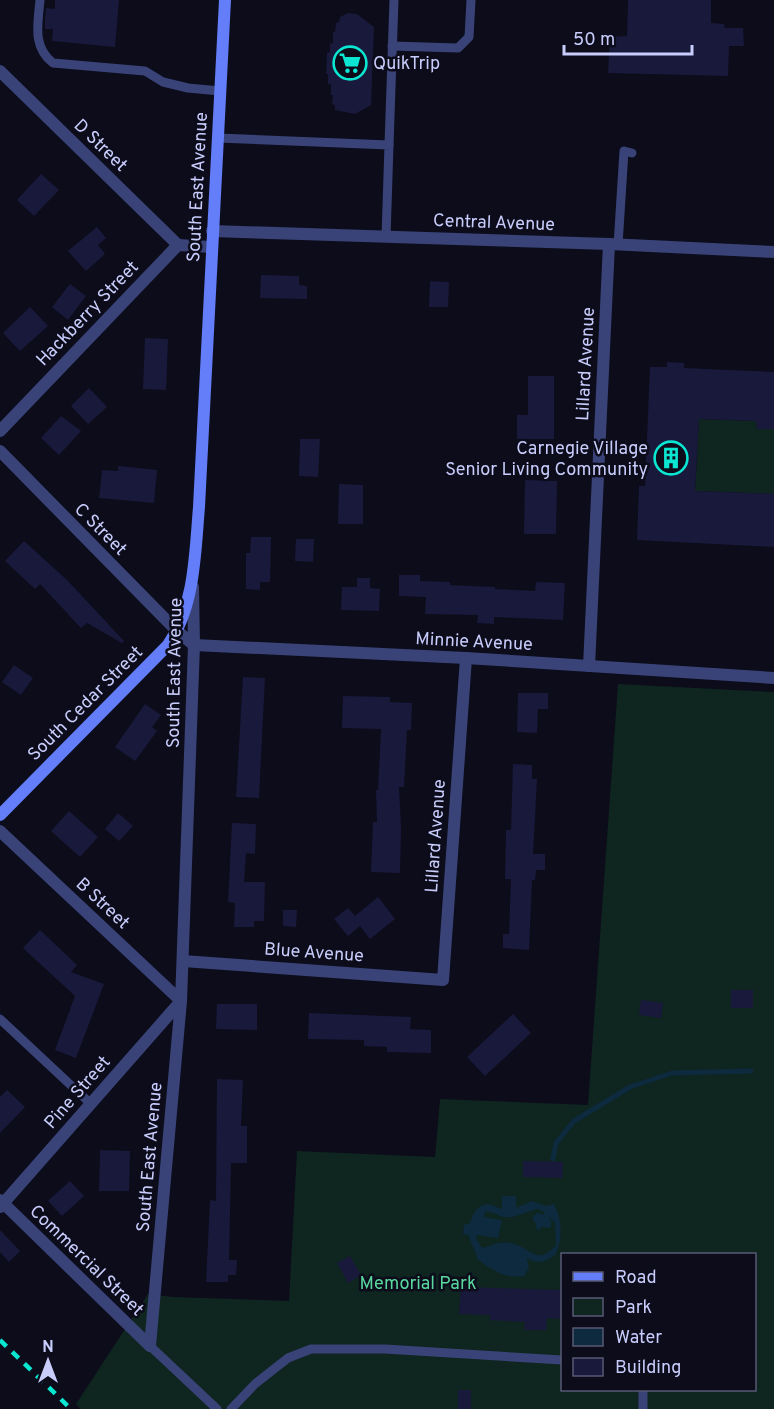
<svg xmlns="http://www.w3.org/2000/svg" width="774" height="1409" font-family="Overpass,sans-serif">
<rect width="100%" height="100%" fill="#0c0c1b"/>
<g fill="#0f2520" fill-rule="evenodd">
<path d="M699,419l57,2 1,8h17v65l-79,-3z"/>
<path d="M618,684l156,8v717h-693l-5,-5 72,-110 25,3 116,4 8,-150 138,6 5,-58 148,6zM562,1254h192v136h-192z"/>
</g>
<path fill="#0d2a3e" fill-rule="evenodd" d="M502,1196h14v12l16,-7 14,5 8,-2c8,16 9,32 2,50 -9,8 -19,11 -29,4l2,10 -5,8c-21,3 -31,-6 -47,-17 -1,-10 -7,-15 -8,-24l-6,-1 1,-9 6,-2c3,-10 9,-22 22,-18 3,1 6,3 10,4zM539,1209l5,3 1,3 -8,-2 -5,5 4,6 1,7 5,-4 9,1v-7l-2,-5 6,7 1,22c-19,23 -27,0 -46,-2 -11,-2 -19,3 -28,5l-6,-10 1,-3 21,3 4,-18 -18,-3 1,-5c8,-1 12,4 19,5 13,2 23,-7 35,-8z"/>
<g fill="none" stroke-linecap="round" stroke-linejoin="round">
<path stroke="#0d2a3e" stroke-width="5" d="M553,1159l3,-16 18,-22 56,-34 42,-14 79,-2"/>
</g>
<g fill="#19193b">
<path d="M55,0h64l-4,47 -63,-6 1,-12h-8v-11l1,-10 9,1z"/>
<path d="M628,0h83v23l13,1 1,4h18l1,18h-15l-1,30 -120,-3 2,-36 17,-1z"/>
<path d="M348,13l9,1 17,13 -3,78 -16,9 -20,-4v-5l-3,-1 1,-9h-2v-11h-3v-10h-2l1,-21 3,-1v-8l3,-1v-11h2l1,-9 3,-1 1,-5z"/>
<path d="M41,174l18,16 -25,26 -17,-16z"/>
<path d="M97,227l9,11 -8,7 7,9 -19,17 -18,-20z"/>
<path d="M261,275l38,1v9l8,1v13l-47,-1z"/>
<path d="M430,281l19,1 -1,25h-19z"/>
<path d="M70,284l16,12 -18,24 -16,-13z"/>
<path d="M30,307l18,19 -28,25 -17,-18z"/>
<path d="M145,338l23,1 -2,51 -23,-1z"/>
<path d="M667,362l17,1v5l90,4v57h-17l-1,-8 -57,-2 -4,72 79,3v53l-137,-7 2,-54h6l5,-119h17z"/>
<path d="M528,376h26v63h-37v-24h11z"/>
<path d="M89,388l18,19 -19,17 -17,-18z"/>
<path d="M61,416l20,15 -22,24 -18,-17z"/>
<path d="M300,439h20l-2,38 -19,-1z"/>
<path d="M118,466l39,4 -3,33 -55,-5 3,-28 16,1z"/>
<path d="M525,480l32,1 -1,53h-32z"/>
<path d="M339,484l24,1v39h-25z"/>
<path d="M251,537h20l-1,45h-10v8l-14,-1v-36h4z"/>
<path d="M296,539h18l-1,23 -18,-1z"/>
<path d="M24,541l43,39 57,61 -2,2 -35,-20 -6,5 -41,-44 -5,5 -30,-28z"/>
<path d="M399,575h21v6l30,1v3l45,2v2l40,2 1,-9 29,1 -2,37 -69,-3v7l-17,-1 1,-8 -53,-1 1,-17 -27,-1z"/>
<path d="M357,578h13v10l10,1 -1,22 -38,-1 1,-23h15z"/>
<path d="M14,665l19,13 -12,17 -19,-13z"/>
<path d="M243,677l22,1 -6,120 -23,-1z"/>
<path d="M518,693h30v16h-10l-1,24 -20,-1z"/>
<path d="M343,696l47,1v5l22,1 -1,27h-4l-3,57h-5l2,40 -1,46 -29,-1 2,-50h4l-1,-32h2l3,-61 -39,-1z"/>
<path d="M145,704l16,11 -9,12 5,4 -22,30 -20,-14z"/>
<path d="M513,764l19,1v14h5l-4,75h12v16h-9l-1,10h-3l-3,70 -26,-2v-14h6l2,-55h-6l1,-49h5z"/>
<path d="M69,811l29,26 -18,20 -29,-26z"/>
<path d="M118,813l15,13 -14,15 -14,-12z"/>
<path d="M232,823l24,1 -1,30 -9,-1 -2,29h21l-1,39h-10v6h-20l1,-24 -7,-1z"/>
<path d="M378,897l17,22 -25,20 -10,-13 -12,10 -14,-17 14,-11 7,8z"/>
<path d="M283,910h14l-1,17 -13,-1z"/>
<path d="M40,930l37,35 -6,7 33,12 -28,74 -21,-8 20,-54 -52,-48z"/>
<rect x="731" y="990" width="22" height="18"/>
<path d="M641,1000l22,3 -2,15 -22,-3z"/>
<path d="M217,1004h40v26l-41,-1z"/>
<path d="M309,1013l102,4 -1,12 21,1v23l-44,-1v-5l-23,-1v-6l-56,-1z"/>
<path d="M513,1014l18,19 -46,43 -18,-19z"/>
<path d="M217,1079l26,1 -2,46h6v37h-16l-2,97h8l-1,15h-8v7h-22l4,-82 6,1z"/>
<path d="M7,1090l18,17 -25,26v-36z"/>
<path d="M100,1150l30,1 -1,40h-30z"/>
<path d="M523,1161l40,1 -1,16 -39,-1z"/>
<path d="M70,1181l14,15 -22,20 -14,-15z"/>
<path d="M0,1230l20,21 -11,11 -9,-10z"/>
<path d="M350,1256l11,19 -13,8 -11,-20z"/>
<path d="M461,1287l101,3v29l-15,-1 -1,12h-22l1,-8 -35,-2v-5l-31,-1z"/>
<rect x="458" y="1390" width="13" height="19"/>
</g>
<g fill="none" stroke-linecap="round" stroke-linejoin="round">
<g stroke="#394378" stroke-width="9">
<path d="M40,0c-2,23 -8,47 13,63l92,8 18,11 25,6 32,3"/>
<path d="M392,46l66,2 11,-11 2,-37"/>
<path d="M218,138l171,7 -3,92"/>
<path d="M389,145l5,-145"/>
<path d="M618,245l6,-94 8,2"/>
<path d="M0,1019l91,85"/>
<path d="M150,1346l67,63"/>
<path d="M231,1409l24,-25 33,-26 23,-9h74l177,11"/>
<path d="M643,1409v-19"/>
</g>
<g stroke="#394378" stroke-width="12">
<path d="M0,71l178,174"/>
<path d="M212,231l397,13 165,8"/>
<path d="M0,431l178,-186 33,2"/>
<path d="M0,451l177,180 17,14 272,13 308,20"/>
<path d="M589,666l20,-422"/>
<path d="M0,831l181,170 -181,206"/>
<path d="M183,961l260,19 23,-322"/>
<path d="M0,1200l150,146"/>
<path d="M150,1346l31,-345 13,-356 -1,-58"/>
</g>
<path stroke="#647df8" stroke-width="12" d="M0,815l168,-170c27,-39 27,-92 31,-138l26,-507"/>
<path stroke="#0be6d2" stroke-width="4.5" stroke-dasharray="9 8" stroke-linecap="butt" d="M0,1340l71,69"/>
</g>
<defs>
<symbol id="supermarket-ring" viewBox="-11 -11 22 22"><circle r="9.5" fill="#0c0c1b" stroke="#0be6d2" stroke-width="1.5"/><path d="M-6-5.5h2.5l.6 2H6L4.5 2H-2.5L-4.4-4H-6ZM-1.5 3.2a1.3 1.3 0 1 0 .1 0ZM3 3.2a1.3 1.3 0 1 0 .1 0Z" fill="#0be6d2"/></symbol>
<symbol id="building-ring" viewBox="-11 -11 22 22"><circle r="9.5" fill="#0c0c1b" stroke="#0be6d2" stroke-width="1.5"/><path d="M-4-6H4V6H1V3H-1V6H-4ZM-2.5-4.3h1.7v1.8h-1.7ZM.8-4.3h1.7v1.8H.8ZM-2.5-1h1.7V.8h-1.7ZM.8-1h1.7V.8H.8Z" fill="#0be6d2"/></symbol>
</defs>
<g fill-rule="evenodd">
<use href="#supermarket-ring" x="331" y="44" width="38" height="38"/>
<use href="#building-ring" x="652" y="439" width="38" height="38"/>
</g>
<g text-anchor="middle" stroke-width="5" stroke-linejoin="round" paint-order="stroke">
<g font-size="18" fill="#c8cdfc" stroke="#0c0c1b" text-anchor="start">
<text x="373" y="69">QuikTrip</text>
<text x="648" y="454" text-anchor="end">Carnegie Village<tspan x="648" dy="21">Senior Living Community</tspan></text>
</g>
<g font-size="18" fill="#c8cdfc" stroke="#0c0c1b">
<text transform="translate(101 145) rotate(44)" y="6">D Street</text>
<text transform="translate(197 187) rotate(-87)" y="6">South East Avenue</text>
<text transform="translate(494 222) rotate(2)" y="6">Central Avenue</text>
<text transform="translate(87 313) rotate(-46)" y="6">Hackberry Street</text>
<text transform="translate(585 364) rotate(-87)" y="6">Lillard Avenue</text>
<text transform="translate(101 529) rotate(45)" y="6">C Street</text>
<text transform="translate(474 641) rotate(3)" y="6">Minnie Avenue</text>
<text transform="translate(174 673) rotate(-89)" y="6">South East Avenue</text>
<text transform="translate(85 703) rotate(-45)" y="6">South Cedar Street</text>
<text transform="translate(435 836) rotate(-86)" y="6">Lillard Avenue</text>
<text transform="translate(103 903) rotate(43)" y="6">B Street</text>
<text transform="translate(314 952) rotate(4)" y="6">Blue Avenue</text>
<text transform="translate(77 1092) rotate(-49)" y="6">Pine Street</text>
<text transform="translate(149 1157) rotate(-85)" y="6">South East Avenue</text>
<text transform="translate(87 1260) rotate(44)" y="6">Commercial Street</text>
</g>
<g font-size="18" fill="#59d89f" stroke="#0c0c1b">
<text x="418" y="1289">Memorial Park</text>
</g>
</g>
<rect x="561" y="1253" width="195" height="138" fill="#0c0c1b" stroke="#575975" stroke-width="1.5"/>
<rect x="573" y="1272" width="30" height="9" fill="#647df8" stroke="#575975" stroke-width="1.5"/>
<text x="615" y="1283" font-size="18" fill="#c8cdfc">Road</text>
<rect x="573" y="1298" width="30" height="18" fill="#0f2520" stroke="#575975" stroke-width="1.5"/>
<text x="615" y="1313" font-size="18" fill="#c8cdfc">Park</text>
<rect x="573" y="1328" width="30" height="18" fill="#0d2a3e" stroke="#575975" stroke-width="1.5"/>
<text x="615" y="1343" font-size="18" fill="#c8cdfc">Water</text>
<rect x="573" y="1358" width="30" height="18" fill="#19193b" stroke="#575975" stroke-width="1.5"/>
<text x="615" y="1373" font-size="18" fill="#c8cdfc">Building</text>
<g transform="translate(48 1361)" stroke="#0c0c1b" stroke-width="4.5" paint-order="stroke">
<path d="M0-4.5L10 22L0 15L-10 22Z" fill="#c8cdfc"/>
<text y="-9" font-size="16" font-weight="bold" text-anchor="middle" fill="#c8cdfc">N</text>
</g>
<path d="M564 45v9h128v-9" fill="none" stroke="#c8cdfc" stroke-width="3"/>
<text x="573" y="45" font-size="18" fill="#c8cdfc" stroke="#0c0c1b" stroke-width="4.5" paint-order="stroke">50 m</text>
</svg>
